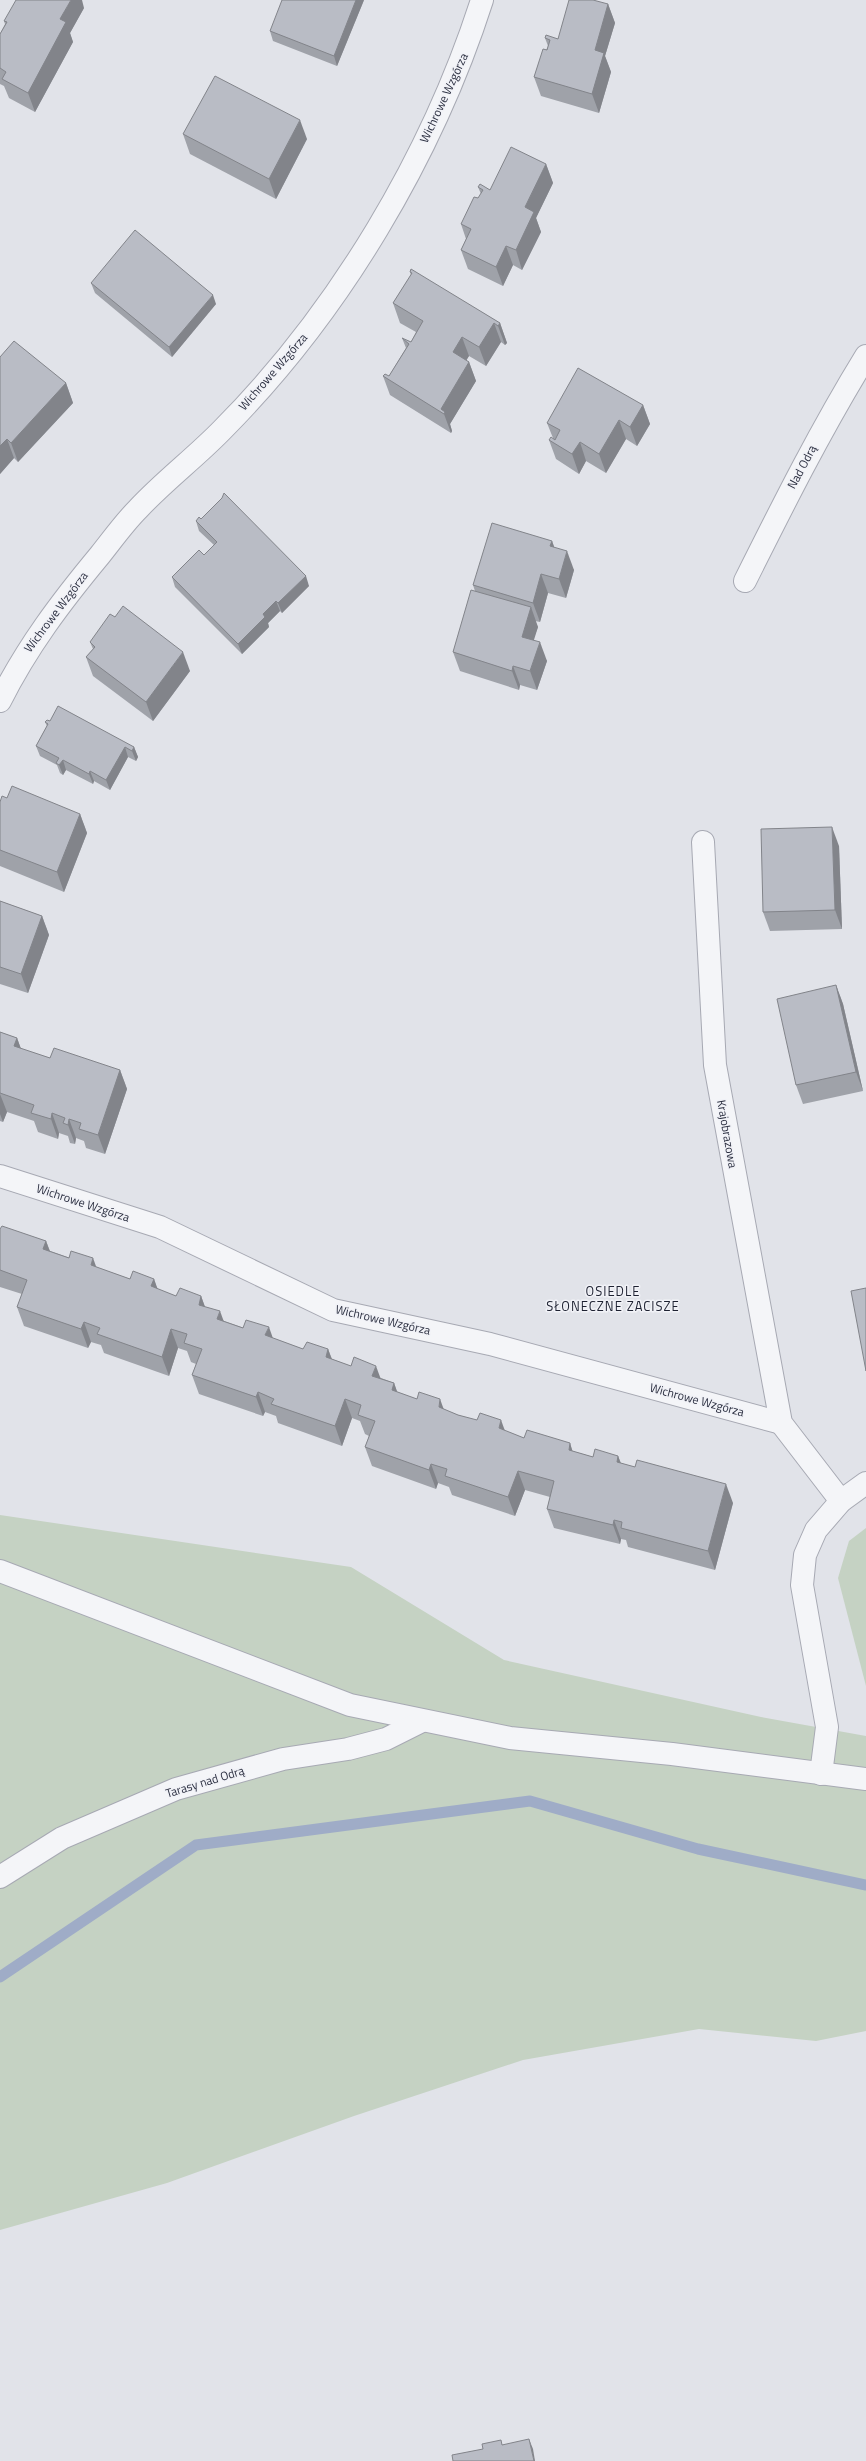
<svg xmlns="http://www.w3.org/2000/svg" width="866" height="2461" font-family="'Titillium Web',sans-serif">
<rect width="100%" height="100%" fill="#e1e3e9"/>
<g fill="#c5d2c3">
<path d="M0,1515l351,52 153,93 257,57 105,19v295l-50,10 -117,-12 -176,31 -169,56 -187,67 -167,47z"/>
<path d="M866,1528v158l-28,-108 11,-37z"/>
</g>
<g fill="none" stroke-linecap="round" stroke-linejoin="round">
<path stroke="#9facc7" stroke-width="11" d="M0,1977l196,-132 334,-44 168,48 168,36"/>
<defs>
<g id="minor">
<path d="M745,581c38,-76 76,-152 121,-225"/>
<path d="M0,701c27,-54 61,-99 100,-146 12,-15 24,-32 38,-46 27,-29 58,-52 85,-80 116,-117 209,-273 259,-429"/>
<path d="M703,842l12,223 66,358 60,78"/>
<path d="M0,1176l160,51 173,83 157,34 291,79"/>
<path d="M0,1571l350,134 160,33 162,16 194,25"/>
<path d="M821,1774l6,-47 -25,-142 3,-30 11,-25 25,-29 25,-18"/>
<path d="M0,1877l62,-39 114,-49 107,-30 65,-10 38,-10 36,-18"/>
</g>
</defs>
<use href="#minor" stroke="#a7a9b3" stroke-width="24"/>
<use href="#minor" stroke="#f4f5f8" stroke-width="22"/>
</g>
<g fill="#9fa2a9">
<path d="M364,0l-27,66 -64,-25 -3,-10z"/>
<path d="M608,4l7,19 -10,33 6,16 -12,41 -58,-17 -7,-19 14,-31 -3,-8 13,1z"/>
<path d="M84,8l-14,25 3,9 -38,70 -26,-14 -5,-12 -4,-2v-50l5,-10 -1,-3z"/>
<path d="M183,134l124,5 -31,60 -86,-45z"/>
<path d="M546,164l7,19 -17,35 5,14 -19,38 -9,-5 -10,21 -35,-17 -7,-19 5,-11 -5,-15 20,-30 -3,-7 12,3z"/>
<path d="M410,272l90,51 7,20 -2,2 -4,-3 -15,24 -17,-10 -3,4 3,2 7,19 -26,43 2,7 -1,2 -61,-38 -7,-19h6l17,-28 -4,-10 9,4 5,-10 -16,-9 -7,-20 18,-28z"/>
<path d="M91,283l125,21 -44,53 -77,-64z"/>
<path d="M0,357l66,26 7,20 -55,59 -4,-4 -14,16z"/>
<path d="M643,405l7,19 -13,22 -11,-7 -20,34 -20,-12 -7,13 -23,-15 -7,-19 4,-2 -6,-15z"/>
<path d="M196,521l113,65 -27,27 -2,-2 -12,12 1,4 -27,27 -67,-67 -3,-10 32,-22 10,-10 -15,-14z"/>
<path d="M552,541l2,6 20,23 -8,28 -18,-5 -8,29 -5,-1 3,6 -5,13 14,21 -10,29 -17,-5 -1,5 -59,-19 -7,-19 22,-61 -2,-6z"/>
<path d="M90,642l100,29 -37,50 -60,-45 -7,-19 7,-8z"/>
<path d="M45,722l89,25 4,10 -2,4 -8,-4 -18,33 -16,-9 -1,3 -27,-14 -3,5 -3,-2 -3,-8 -17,-9 -4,-10 11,-20z"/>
<path d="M7,798l73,16 7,19 -23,59 -64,-26v-64z"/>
<path d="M839,846l3,83 -72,2 -7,-19z"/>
<path d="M0,901l42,15 7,19 -21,58 -28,-9z"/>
<path d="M836,985l7,19 20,87 -60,13 -7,-19z"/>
<path d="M0,1032l17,6 4,11 29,9 70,12 7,19 -22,65 -19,-6 -2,-7 -8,-3 -1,6 -5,-1 -2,-7 -9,-3 -1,6 -20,-7 -4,-11 -27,-9 -4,10 -3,-1z"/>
<path d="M0,1229l46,12 4,10 80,28h24l3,10 19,7h25l4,11 19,14 79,28h25l4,10 62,24 3,9 61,23 66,23 46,5 2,8 21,6 25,-1 3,7 112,40 -18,67 -87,-23 -2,-7 -5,-1 -1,5 -66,-16 -7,-19 3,-12 -25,-7 -10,26 -63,-21 -3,-8 -11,-4 -2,6 -64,-23 -7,-19 4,-11 -4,-2 -5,-13 -8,-3 -10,28 -64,-23 -2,-7 -11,-4 -2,4 -64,-22 -7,-19 4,-11 -5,-2 -4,-11 -9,-3 -9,28 -65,-23 -3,-8 -10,-3 -3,6 -64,-22 -7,-19 5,-13 -22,-7z"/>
</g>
<g fill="#82848a">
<path d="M71,0h11l2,8 -14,25 3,9 -38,70 -7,-19 32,-74z"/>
<path d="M356,0h8l-27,66 -3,-10z"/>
<path d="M608,4l7,19 -10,33 6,16 -12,41 -7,-19 3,-44z"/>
<path d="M300,120l7,19 -31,60 -7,-20z"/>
<path d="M546,164l7,19 -17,35 5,14 -19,38 -6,-20 9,-43z"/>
<path d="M506,246l7,19 -10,21 -7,-19z"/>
<path d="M213,295l3,9 -44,53 -3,-10z"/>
<path d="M494,323l7,19 -15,24 -7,-19z"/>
<path d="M500,323l7,20 -2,2 -7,-19z"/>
<path d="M462,337l7,19 -9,15 -7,-19z"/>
<path d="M469,362l7,19 -26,43 2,7 -1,2 -7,-19 -3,-5z"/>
<path d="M66,383l7,20 -55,59 -7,-19z"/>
<path d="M643,405l7,19 -13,22 -7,-19z"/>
<path d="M619,420l7,19 -20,34 -7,-19z"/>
<path d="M7,439l7,19 -14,16v-28z"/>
<path d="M580,442l6,19 -7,13 -7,-20z"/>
<path d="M552,541l7,19 -9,-14z"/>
<path d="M567,551l7,19 -8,28 -7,-19z"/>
<path d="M541,574l7,19 -8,29 -7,-19z"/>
<path d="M306,576l3,10 -27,27 -4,-10z"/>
<path d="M276,601l4,10 -12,12 1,4 -27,27 -4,-10 25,-30z"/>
<path d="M531,607l7,20 -9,29 -7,-19z"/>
<path d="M540,642l7,19 -10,29 -7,-19z"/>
<path d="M183,652l7,19 -37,50 -7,-19z"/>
<path d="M513,666l7,19 -1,5 -7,-19z"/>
<path d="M125,747l3,10 -18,33 -4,-10z"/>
<path d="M134,747l4,10 -2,4 -4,-10z"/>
<path d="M63,760l3,10 -3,5 -4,-10z"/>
<path d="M90,771l4,10 -1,3 -4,-10z"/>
<path d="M80,814l7,19 -23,59 -7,-20z"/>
<path d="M832,827l7,19 3,83 -7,-19z"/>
<path d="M42,916l7,19 -21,58 -7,-19z"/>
<path d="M836,985l7,19 20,87 -7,-19z"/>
<path d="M17,1038l7,19 -10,-11z"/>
<path d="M120,1070l7,19 -22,65 -7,-19z"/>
<path d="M0,1094l7,18 -4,10 -3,-8z"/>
<path d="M52,1113l7,20 -1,6 -7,-20z"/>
<path d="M69,1119l7,19 -1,6 -7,-19z"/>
<path d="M46,1241l7,19 -10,-11z"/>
<path d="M93,1258l7,19 -9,-12z"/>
<path d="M154,1279l7,19 -10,-12z"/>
<path d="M201,1296l7,19 -9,-10z"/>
<path d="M220,1311l7,19 -10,-11z"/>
<path d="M84,1322l7,20 -3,6 -7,-19z"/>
<path d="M269,1327l7,20 -11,-12z"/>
<path d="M171,1329l7,19 -9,28 -7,-19z"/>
<path d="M328,1349l7,19 -9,-11z"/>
<path d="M376,1366l7,19 -11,-9z"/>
<path d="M394,1383l7,19 -9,-12z"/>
<path d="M258,1392l7,20 -2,4 -7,-19z"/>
<path d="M345,1399l7,19 -10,28 -7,-20z"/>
<path d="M440,1399l7,19 -8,-11z"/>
<path d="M501,1420l7,19 -9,-11z"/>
<path d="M570,1443l6,19 -7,-12z"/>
<path d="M618,1456l7,19 -8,-13z"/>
<path d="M431,1464l7,19 -2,6 -7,-19z"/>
<path d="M518,1471l7,19 -10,26 -7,-19z"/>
<path d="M726,1484l7,19 -18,67 -7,-19z"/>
<path d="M614,1520l7,19 -1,5 -7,-19z"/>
<path d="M529,2439l4,10 2,12h-1z"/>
</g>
<g fill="#b9bcc5" stroke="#82848a">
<path d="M16,0h55l-11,19 6,3 -38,71 -26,-14 4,-7 -6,-4v-34l7,-12 -3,-1z"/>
<path d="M282,0h74l-22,56 -64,-25z"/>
<path d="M569,0h24l15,4 -13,46 9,3 -12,41 -58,-17 9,-28 4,1 3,-10 -5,-2 1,-3 12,4z"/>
<path d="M215,76l85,44 -31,59 -86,-45z"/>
<path d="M511,147l35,17 -21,43 9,5 -18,38 -10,-4 -10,21 -35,-17 10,-21 -10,-5 13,-27 4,1 5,-8 -5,-3 2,-3 10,6z"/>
<path d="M135,230l78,65 -44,52 -78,-64z"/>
<path d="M411,269l89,54 -2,3 -4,-3 -15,24 -17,-10 -9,15 16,10 -28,47 4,3 -1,2 -61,-38 2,-2 4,2 20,-32 -7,-6 9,4 12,-21 -30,-18 19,-30 -2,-1z"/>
<path d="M14,341l52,42 -55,60 -4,-4 -7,7v-89z"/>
<path d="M578,368l65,37 -13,22 -11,-7 -20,34 -19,-12 -8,12 -23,-14 2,-3 4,3 5,-10 -13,-7z"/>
<path d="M224,493l82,83 -28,27 -2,-2 -13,13 2,3 -27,27 -66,-67 27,-27 5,5 13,-13 -21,-21 3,-4 2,2 21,-21z"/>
<path d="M492,523l60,18 -2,5 17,5 -8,28 -18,-5 -8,29 -60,-18z"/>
<path d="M471,590l60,17 -9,30 18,5 -10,29 -17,-5 -1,5 -59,-19z"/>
<path d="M123,606l60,46 -37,50 -60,-45 9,-10 -5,-5 20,-28 5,3z"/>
<path d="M58,706l76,41 -2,4 -7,-4 -19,33 -16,-9 -1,3 -26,-14 -4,5 -3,-2 3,-5 -23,-12 12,-22 -3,-2 2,-2 3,1z"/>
<path d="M12,786l68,28 -23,58 -57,-22v-48l2,-6 5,2z"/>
<path d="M832,827l3,83 -72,2 -2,-83z"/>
<path d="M0,901l42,15 -21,58 -21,-7z"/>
<path d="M836,985l20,87 -60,13 -19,-86z"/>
<path d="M0,1032l17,6 -3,8 36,12 4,-10 66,22 -22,65 -19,-6 2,-6 -12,-4 -1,6 -5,-2 2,-5 -13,-5 -1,6 -20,-6 3,-8 -34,-12z"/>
<path d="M2,1226l44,15 -3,8 26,9 2,-7 22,7 -2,7 39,14 3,-8 21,8 -3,7 25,10 4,-8 21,8 -2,9 21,6 -3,8 26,9 3,-8 23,7 -4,8 38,14 4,-7 21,7 -2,8 25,9 3,-9 22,9 -4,10 22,7 -2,7 25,9 2,-7 21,7 -1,8 19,8 19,5 3,-7 21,7 -2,8 25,10 3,-8 43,13 -1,7 24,7 2,-8 23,7 -1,6 18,5 2,-7 89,24 -18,67 -87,-23 1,-6 -8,-2 -1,5 -66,-16 7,-28 -36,-10 -10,26 -63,-21 2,-7 -16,-5 -2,6 -64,-23 10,-26 -17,-6 3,-10 -16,-6 -10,27 -64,-22 3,-5 -16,-7 -2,5 -64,-22 10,-26 -18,-6 3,-9 -16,-5 -9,28 -65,-23 3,-6 -16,-6 -3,7 -64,-22 10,-27 -27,-10v-41z"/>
<path d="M866,1288v83l-15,-80z"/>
<path d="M529,2439l5,22h-81l-1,-6 31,-6 -1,-5 19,-4 1,5z"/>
</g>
<g text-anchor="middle" stroke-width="3" stroke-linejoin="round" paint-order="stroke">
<g font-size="12" fill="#2b2f40" stroke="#f1f2f7">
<text transform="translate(444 98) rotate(-65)" y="4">Wichrowe Wzgórza</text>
<text transform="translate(273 372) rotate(-49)" y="4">Wichrowe Wzgórza</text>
<text transform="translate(802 467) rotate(-62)" y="4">Nad Odrą</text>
<text transform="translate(56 612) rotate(-53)" y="4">Wichrowe Wzgórza</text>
<text transform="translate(727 1134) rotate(80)" y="4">Krajobrazowa</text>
<text transform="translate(83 1203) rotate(18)" y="4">Wichrowe Wzgórza</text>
<text transform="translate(383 1320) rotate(13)" y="4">Wichrowe Wzgórza</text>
<text transform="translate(697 1400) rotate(15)" y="4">Wichrowe Wzgórza</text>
<text transform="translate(205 1782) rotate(-17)" y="4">Tarasy nad Odrą</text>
</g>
<g font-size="13" letter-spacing="1" fill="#1d2131" stroke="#f1f2f7">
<text x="613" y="1296">OSIEDLE<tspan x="613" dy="15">SŁONECZNE ZACISZE</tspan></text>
</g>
</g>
</svg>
